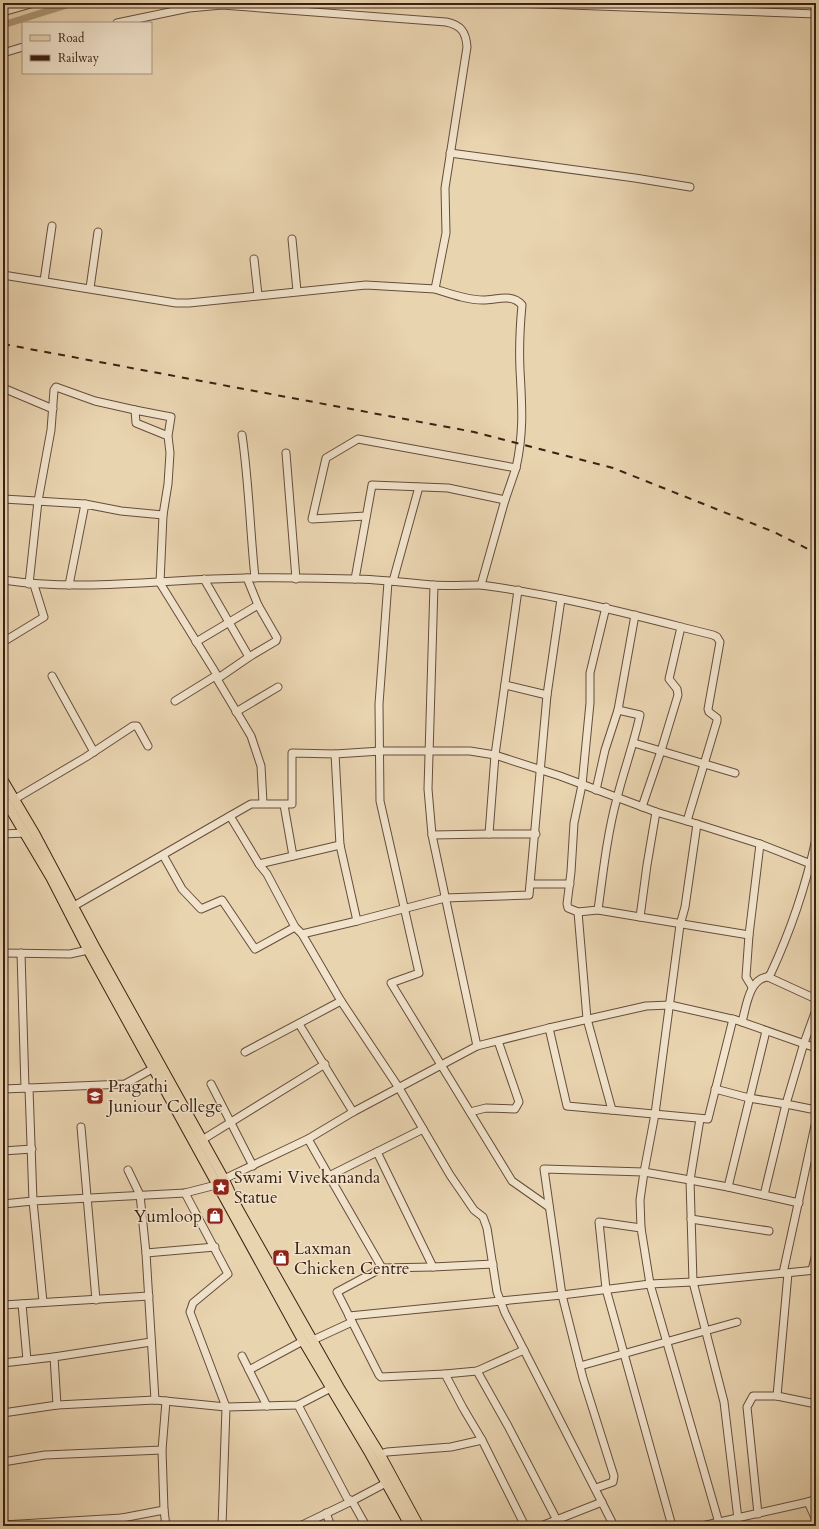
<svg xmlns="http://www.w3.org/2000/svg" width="819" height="1529" font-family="Cardo,serif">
<rect width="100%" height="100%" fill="#e9d4b0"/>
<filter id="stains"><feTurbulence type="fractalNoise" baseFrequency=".005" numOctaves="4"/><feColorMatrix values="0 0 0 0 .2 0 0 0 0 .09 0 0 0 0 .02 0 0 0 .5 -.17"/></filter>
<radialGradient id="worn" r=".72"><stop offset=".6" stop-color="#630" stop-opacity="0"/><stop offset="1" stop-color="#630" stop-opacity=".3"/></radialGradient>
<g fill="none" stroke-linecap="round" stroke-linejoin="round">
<path stroke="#ae977a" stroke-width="7" d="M3,25l70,-22"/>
<defs>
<g id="minor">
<path d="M514,3l302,11"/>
<path d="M3,12l31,-9"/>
<path d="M3,53l20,-6"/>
<path d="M450,153l185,25 55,9"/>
<path d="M292,239l5,52"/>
<path d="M254,259l4,36"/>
<path d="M3,275l173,28h13l177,-18 69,4 11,-56 -1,-45 22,-141c-1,-15 -6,-22 -21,-25l-224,-17 -33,3 -72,15"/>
<path d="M44,281l8,-55"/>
<path d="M90,288l8,-56"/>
<path d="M435,289c16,5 32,11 48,11 14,0 29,-7 39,5 -2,21 -3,43 -2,65 2,36 4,62 -4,98"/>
<path d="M3,388l50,21"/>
<path d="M242,435c7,48 8,95 13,143"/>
<path d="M168,436l-32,-13 -1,-13 36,7 -3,19 2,17 -2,31 -5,31 -3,68 57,92 -42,26"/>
<path d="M286,453l10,126"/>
<path d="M4,499l81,5"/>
<path d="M366,516l-54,3 14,-61 32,-19 158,29 -11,32 -24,85c68,9 134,25 200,42l-12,52 8,10 1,6 -17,56 -19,56"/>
<path d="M247,578l11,27 19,33 -1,3 -27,16"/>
<path d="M204,579l45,78 -32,22 34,57 10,30 2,37"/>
<path d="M355,579l17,-94 76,3 57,12"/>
<path d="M3,580c80,12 162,-1 242,-2 36,-1 72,0 109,1 26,0 52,4 78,6 16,1 33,0 49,0"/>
<path d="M393,581l26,-94"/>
<path d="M388,582l-9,122 1,97 39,172 -28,10 121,198 37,26"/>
<path d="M29,584l9,-83 13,-71 3,-40 2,-3 39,14 40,9"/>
<path d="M69,585l16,-81 36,7 42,4"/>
<path d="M434,585l-6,204 4,46 45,211"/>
<path d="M518,590l-23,165 -6,79h47"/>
<path d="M681,627l32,8 4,2 3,5 -12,67 1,3 8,6v3l-30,100"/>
<path d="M3,642l41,-25 -10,-32"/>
<path d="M196,642l62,-37"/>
<path d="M52,676l42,76"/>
<path d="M505,685l42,10"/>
<path d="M618,710l17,-95"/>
<path d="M236,712l42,-25"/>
<path d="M634,743l101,30"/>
<path d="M335,754l5,91 17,76 88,-23 84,-3 18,-200 14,-96"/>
<path d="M596,790l9,-40 13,-40 22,5c-6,28 -16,55 -23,83 -10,37 -14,75 -19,112l42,7"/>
<path d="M15,799l71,-42 47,-31h4l11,20"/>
<path d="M284,805l9,51"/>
<path d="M656,812l-9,53 -7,52 109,18"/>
<path d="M230,816l21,-12h41v-51l43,1 46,-3h89l25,4 65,21 96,36 41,12 -12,83 -5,18 -25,189 -11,58 46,8 3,102 31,120 14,117"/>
<path d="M697,824l63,20 56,22"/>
<path d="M3,834l22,-1"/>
<path d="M432,835l57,-1"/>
<path d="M163,855l19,34 19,20 21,-9 33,49 40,-22"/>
<path d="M259,864l81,-19"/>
<path d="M531,884h39"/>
<path d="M74,906l156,-90 29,48 8,10 28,53 7,7 39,67 58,87 51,87 24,35 9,7 4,11 10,64 8,21 109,213"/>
<path d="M598,910l-20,2 -10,-4 -1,-4 4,-32 3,-49 8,-38 8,-82v-30l16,-66"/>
<path d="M578,912l9,107 25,91"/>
<path d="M302,934l55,-13"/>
<path d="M3,953l67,1 18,-4"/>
<path d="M21,953l4,135"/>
<path d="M768,977l48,22"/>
<path d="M752,987l-6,-10 3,-42 11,-91"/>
<path d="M816,1010l-12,33 -18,61 30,6"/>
<path d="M742,1022c4,-14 7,-44 26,-45l3,-4c20,-43 35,-88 45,-134"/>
<path d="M299,1024l54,88"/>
<path d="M549,1028l97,-22 24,-1 66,15 80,28"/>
<path d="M245,1052l96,-51"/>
<path d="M211,1084l42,82"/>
<path d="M3,1089l26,-1"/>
<path d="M715,1089l34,9 37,6 -22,91"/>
<path d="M470,1112l16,-4 29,1 4,-7 -21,-61"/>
<path d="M700,1119l-10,61 38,7 71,16"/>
<path d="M81,1127l15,173"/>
<path d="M308,1139l21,37"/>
<path d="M202,1140l123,-76"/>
<path d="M3,1151l29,-2"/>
<path d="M377,1152l46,-23"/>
<path d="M128,1170l12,25 6,58 9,147"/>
<path d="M224,1179l84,-40 45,-27 124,-66 72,-18 18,78 141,13 25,-100"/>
<path d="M728,1187l38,-156"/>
<path d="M3,1204l30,-3 -4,-113 96,-4 29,-16"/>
<path d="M691,1219l78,12"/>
<path d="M146,1253l69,-6"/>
<path d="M493,1264l-60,3 -56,-115 -48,24 53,92 -45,24 42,83 2,2 64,-3 18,34 19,32 43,86"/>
<path d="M382,1268l51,-1"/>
<path d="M812,1270l4,-16"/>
<path d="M783,1273l33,-152"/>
<path d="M43,1302l-10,-101 152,-8 31,-8"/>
<path d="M22,1304l5,56"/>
<path d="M3,1305l146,-9"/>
<path d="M349,1316l213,-21 88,-11 43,-2 123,-12"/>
<path d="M313,1340l39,-18"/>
<path d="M242,1356l25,50"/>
<path d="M54,1357l3,48"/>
<path d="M3,1363l51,-6 97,-15"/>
<path d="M580,1366l157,-44"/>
<path d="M249,1370l54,-29"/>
<path d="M477,1371l31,55 52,100"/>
<path d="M445,1374l32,-3 47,-21"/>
<path d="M777,1396l11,-123"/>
<path d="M298,1405l49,93 5,3 34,-18"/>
<path d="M3,1413l54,-8 98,-5 71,7 -36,-95 3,-9 35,-29 -43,-81"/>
<path d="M162,1450l2,60"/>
<path d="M380,1454l7,-2 64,-5 31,-7"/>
<path d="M3,1462l42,-7 117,-5 4,-49"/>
<path d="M596,1488l17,-6 1,-6 -31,-98 -21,-83 -18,-126 100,3 -4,28 1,28"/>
<path d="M808,1502l8,18"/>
<path d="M326,1513l5,13"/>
<path d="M758,1514l-11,-107 6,-11h24l39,8"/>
<path d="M122,1518l42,-8 2,16"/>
<path d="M3,1525l119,-7v8"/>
<path d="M222,1526l4,-119 72,-2 33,-17"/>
<path d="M300,1526l52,-25 14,25"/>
<path d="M541,1526l61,-24"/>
<path d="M672,1526l-66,-237 -7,-67 42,6 9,56 69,239"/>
<path d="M702,1526l106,-24 8,-3"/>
</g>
<g id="major">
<path d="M3,780l32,54 60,113 129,232 12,26 103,182 41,67 39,72"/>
<path d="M3,797l48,81 37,72 215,391 67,113 40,72"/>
</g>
</defs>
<use href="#minor" stroke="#664d3a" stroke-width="9"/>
<use href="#major" stroke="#3b2012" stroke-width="11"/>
<use href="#minor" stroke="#f1e3cc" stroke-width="7"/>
<use href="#major" stroke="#e9d4b0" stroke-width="9"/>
<path stroke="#3b2012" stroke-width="2" stroke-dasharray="7 7" stroke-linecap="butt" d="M3,344l471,88 139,36 161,64 42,21"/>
</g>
<defs>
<symbol id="university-square" viewBox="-11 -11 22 22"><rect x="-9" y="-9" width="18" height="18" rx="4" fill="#8f2418" stroke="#f1e3cc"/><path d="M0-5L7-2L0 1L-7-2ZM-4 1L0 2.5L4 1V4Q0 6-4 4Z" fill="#fff"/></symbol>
<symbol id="sight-square" viewBox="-11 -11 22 22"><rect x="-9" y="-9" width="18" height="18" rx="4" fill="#8f2418" stroke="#f1e3cc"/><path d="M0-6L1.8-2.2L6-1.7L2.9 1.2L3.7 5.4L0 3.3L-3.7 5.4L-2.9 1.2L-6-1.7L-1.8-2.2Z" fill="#fff"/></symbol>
<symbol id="shop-square" viewBox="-11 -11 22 22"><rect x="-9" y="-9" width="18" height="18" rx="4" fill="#8f2418" stroke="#f1e3cc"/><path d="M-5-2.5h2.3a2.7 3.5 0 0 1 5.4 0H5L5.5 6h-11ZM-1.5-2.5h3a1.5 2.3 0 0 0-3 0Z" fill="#fff"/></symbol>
</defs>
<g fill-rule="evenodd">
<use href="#university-square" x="85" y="1086" width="20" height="20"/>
<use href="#sight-square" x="211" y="1177" width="20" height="20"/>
<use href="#shop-square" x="205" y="1206" width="20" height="20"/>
<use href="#shop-square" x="271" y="1248" width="20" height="20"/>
</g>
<g text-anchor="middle" stroke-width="3" stroke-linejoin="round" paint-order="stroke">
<g font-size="17" fill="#3b2012" stroke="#f1e3cc" text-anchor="start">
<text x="108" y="1092">Pragathi<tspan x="108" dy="20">Juniour College</tspan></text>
<text x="234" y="1183">Swami Vivekananda<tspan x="234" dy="20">Statue</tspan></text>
<text x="202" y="1222" text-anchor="end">Yumloop</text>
<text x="294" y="1254">Laxman<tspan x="294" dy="20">Chicken Centre</tspan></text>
</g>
</g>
<rect width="819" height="1529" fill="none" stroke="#e9d4b0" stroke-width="16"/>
<rect x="4" y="4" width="811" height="1521" fill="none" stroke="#3b2012" stroke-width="2"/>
<rect x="8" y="8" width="803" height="1513" fill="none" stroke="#3b2012"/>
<rect x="22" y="22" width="130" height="52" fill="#f1e3cc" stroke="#a89582"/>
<rect x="30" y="35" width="20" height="6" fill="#e9d4b0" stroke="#a89582"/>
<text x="58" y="42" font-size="12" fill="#3b2012">Road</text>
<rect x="30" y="55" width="20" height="6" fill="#3b2012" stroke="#a89582"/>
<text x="58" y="62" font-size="12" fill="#3b2012">Railway</text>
<rect width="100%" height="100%" filter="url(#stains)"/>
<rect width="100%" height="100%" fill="url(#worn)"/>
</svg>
